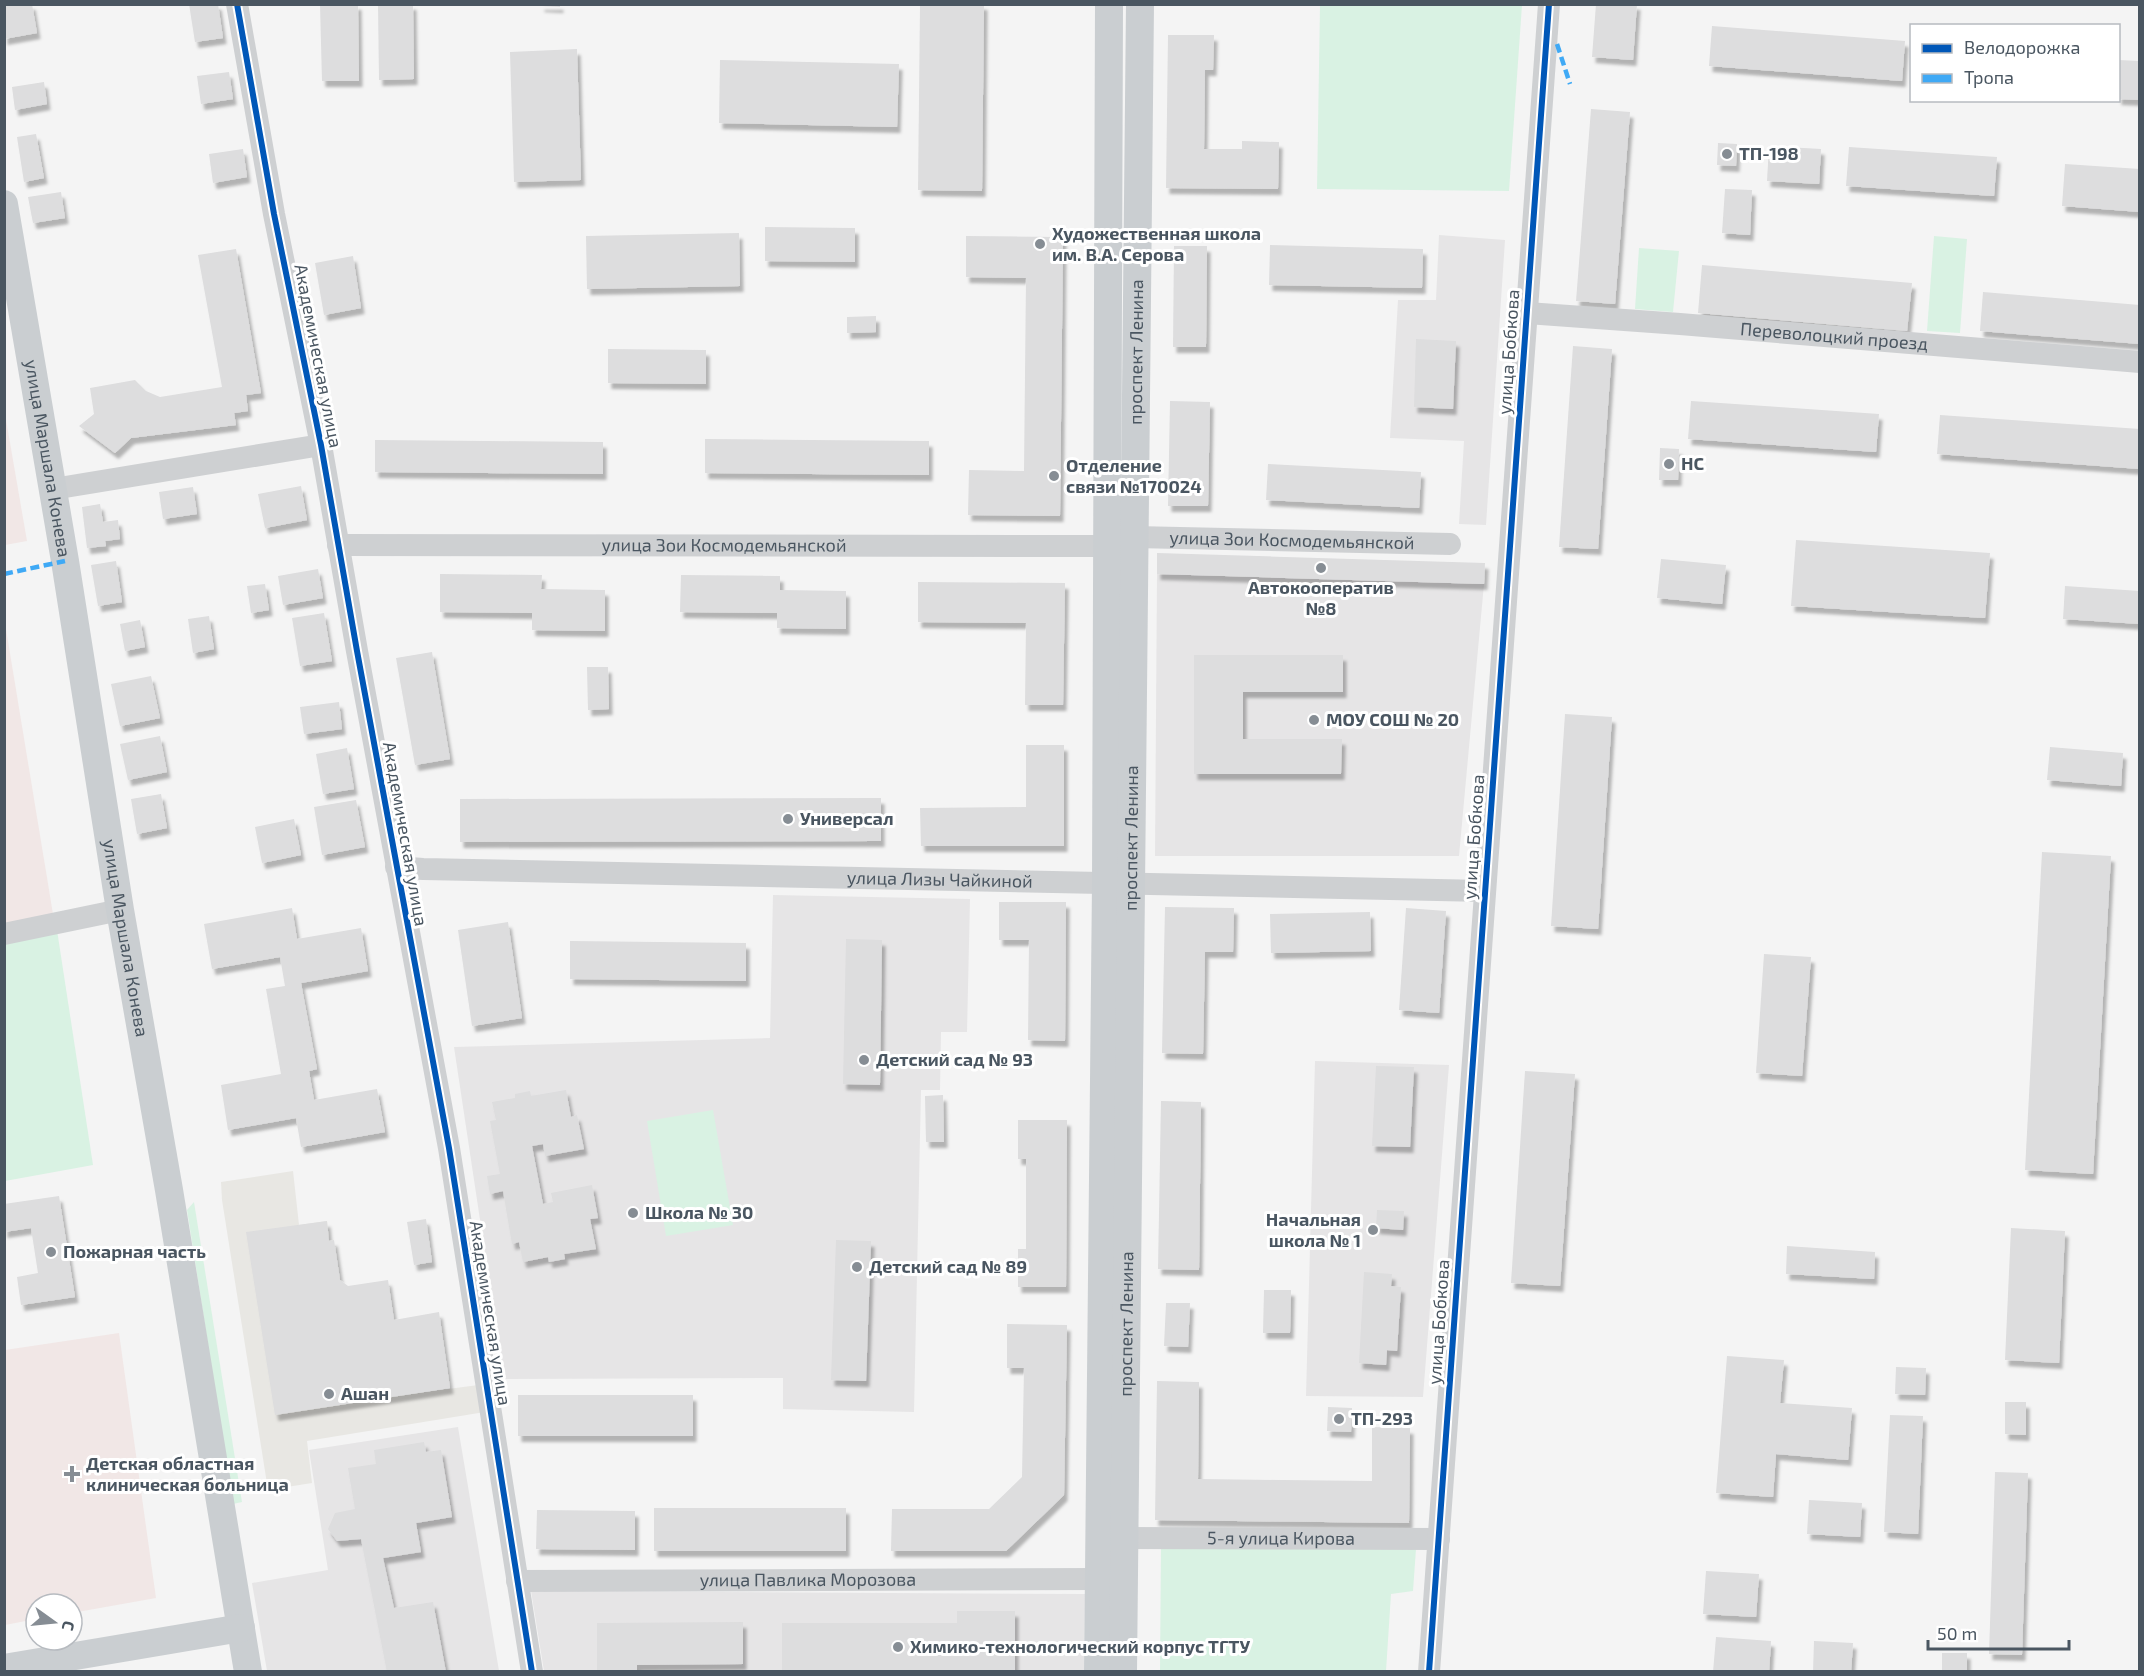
<svg xmlns="http://www.w3.org/2000/svg" width="2144" height="1676" font-family="'Exo 2',sans-serif">
<defs>
<filter id="shadow"><feDropShadow dx="3.5" dy="6" stdDeviation="1.5" flood-color="#0004"/></filter>
</defs>
<rect width="100%" height="100%" fill="#f4f4f4"/>
<path fill="#e8e7e3" d="M293,1171l6,54 28,-4 2,20 -54,8 120,147 91,-12 5,27 -184,30 5,42 -44,7 -46,-290 -1,-18z"/>
<g fill="#e6e5e6">
<path d="M1439,235l66,5 -19,285 -27,-1 5,-83 -74,-3 8,-138h38z"/>
<path d="M1157,574l327,10 -25,272h-304z"/>
<path d="M773,895l197,4 -3,133h-26l-1,58h-19l-7,322 -131,-3v-31l-279,1 -50,-332 316,-9z"/>
<path d="M1315,1061l134,4 -26,332 -117,-1z"/>
<path d="M458,1427l41,244h-232l-15,-88 76,-13 -19,-120z"/>
<path d="M531,1591l554,3 -1,77h-540z"/>
</g>
<g fill="#f1e7e6">
<path d="M4,408l23,133 -22,4h-1z"/>
<path d="M4,629h2l47,285 -48,10z"/>
<path d="M119,1333l37,265 -84,15v-9h-36v15l-31,6v-275z"/>
</g>
<g fill="#d9f2e3">
<path d="M1320,5h202l-13,186 -192,-2z"/>
<path d="M1934,236l33,3 -7,94 -33,-2z"/>
<path d="M1639,248l40,3 -6,61 -38,-3z"/>
<path d="M57,930l36,235 -88,16v-239z"/>
<path d="M713,1110l20,115 -67,11 -19,-115z"/>
<path d="M194,1202l48,300 -9,2 -46,-294z"/>
<path d="M1161,1546l255,3 -3,42 -22,3 -5,77 -226,1z"/>
</g>
<g fill="#ddddde" filter="url(#shadow)">
<path d="M4,4h28l5,29 -33,6z"/>
<path d="M189,4h29l5,34 -28,4z"/>
<path d="M320,4h38l1,77h-37z"/>
<path d="M378,4h35l1,75 -35,1z"/>
<path d="M541,4h19v3l-19,-1z"/>
<path d="M920,4h64l-2,187 -64,-1z"/>
<path d="M1596,4h41l-4,56 -41,-3z"/>
<path d="M1712,26l193,15 -3,40 -193,-15z"/>
<path d="M1168,35h46l-1,35h-8l-1,79h38v-8l37,1 -1,47 -112,-1z"/>
<path d="M577,49l4,131 -67,2 -4,-130z"/>
<path d="M720,60l179,4 -2,63 -178,-4z"/>
<path d="M2118,60l22,1v39l-22,-1z"/>
<path d="M229,72l4,27 -32,5 -4,-28z"/>
<path d="M44,82l3,22 -32,6 -3,-23z"/>
<path d="M1591,109l39,3 -15,192 -39,-3z"/>
<path d="M36,134l8,44 -20,4 -7,-45z"/>
<path d="M1718,143l19,1 -1,22 -19,-1z"/>
<path d="M1769,146l52,3 -2,35 -52,-3z"/>
<path d="M1849,147l148,10 -3,39 -148,-10z"/>
<path d="M243,149l4,28 -34,6 -4,-29z"/>
<path d="M2065,164l75,5v43l-78,-6z"/>
<path d="M1725,189l27,1 -2,45 -28,-2z"/>
<path d="M61,192l4,26 -32,5 -5,-26z"/>
<path d="M765,227l90,1v34l-90,-1z"/>
<path d="M739,233l1,53 -153,3 -1,-53z"/>
<path d="M966,236l97,1 -3,279 -92,-1 1,-45 55,1 2,-193 -60,-1z"/>
<path d="M1270,245l153,4 -1,39 -153,-3z"/>
<path d="M1174,246h33l-1,101h-33z"/>
<path d="M236,249l25,144 -15,2 2,16 -14,2 2,12 -105,13 -16,15 -36,-27 15,-12 -4,-26 45,-8 11,11 14,6 62,-10 -24,-132z"/>
<path d="M353,256l8,52 -37,7 -9,-52z"/>
<path d="M1702,265l210,18 -5,48 -209,-18z"/>
<path d="M1983,292l157,13v39l-160,-13z"/>
<path d="M876,316v16l-29,1v-16z"/>
<path d="M1416,339l40,2 -3,68 -39,-2z"/>
<path d="M1573,346l39,3 -14,200 -39,-2z"/>
<path d="M608,349l98,1v34l-98,-1z"/>
<path d="M1170,401l40,1 -2,104h-40z"/>
<path d="M1691,401l188,13 -3,38 -188,-13z"/>
<path d="M1940,415l200,14v40l-203,-15z"/>
<path d="M705,439l224,2v34l-224,-2z"/>
<path d="M375,440l228,2v32l-228,-2z"/>
<path d="M1660,448l19,1 -1,31h-19z"/>
<path d="M1268,464l153,8 -2,36 -153,-8z"/>
<path d="M301,486l6,34 -42,8 -7,-34z"/>
<path d="M193,487l4,27 -34,5 -4,-27z"/>
<path d="M100,504l3,18 15,-2 2,19 -15,2 1,5 -19,2 -5,-41z"/>
<path d="M1796,540l194,13 -5,65 -194,-12z"/>
<path d="M1157,553l328,10 -1,21 -327,-10z"/>
<path d="M1661,559l65,6 -4,39 -65,-6z"/>
<path d="M116,561l6,41 -24,4 -7,-41z"/>
<path d="M318,569l5,29 -40,7 -5,-29z"/>
<path d="M440,574l102,1 -1,14 64,1v41l-73,-1v-17l-92,-1z"/>
<path d="M681,575l99,1v14l66,1v38l-69,-1v-15l-97,-1z"/>
<path d="M918,582l147,1 -2,122h-38l1,-82 -108,-1z"/>
<path d="M265,584l4,26 -18,3 -4,-27z"/>
<path d="M2065,586l75,5v33l-77,-5z"/>
<path d="M324,613l8,48 -32,5 -8,-48z"/>
<path d="M209,616l5,33 -21,4 -5,-34z"/>
<path d="M140,620l5,27 -20,4 -5,-27z"/>
<path d="M432,652l18,107 -35,6 -19,-107z"/>
<path d="M1194,655h149v37h-100v47h99l-1,35h-147z"/>
<path d="M587,667h21l1,42 -21,1z"/>
<path d="M151,676l9,42 -40,8 -9,-42z"/>
<path d="M339,702l3,27 -38,5 -4,-27z"/>
<path d="M1565,714l47,3 -14,212 -47,-3z"/>
<path d="M160,736l7,36 -39,8 -8,-36z"/>
<path d="M1026,745h38v101h-143l-1,-38 106,-1z"/>
<path d="M2050,747l73,6 -2,33 -74,-6z"/>
<path d="M347,748l7,41 -31,5 -7,-40z"/>
<path d="M161,794l6,34 -30,6 -6,-35z"/>
<path d="M881,798v43l-421,1v-43z"/>
<path d="M356,800l9,47 -43,8 -8,-48z"/>
<path d="M294,819l7,36 -39,8 -7,-36z"/>
<path d="M2042,852l69,4 -18,318 -68,-4z"/>
<path d="M999,902h67l-1,139 -37,-1 1,-100h-30z"/>
<path d="M1165,907l69,1 -1,44h-28l-2,102 -41,-1z"/>
<path d="M292,908l5,31 64,-11 7,43 -67,12 16,86 -8,2 5,29 63,-11 8,43 -84,15 -5,-29 -68,12 -7,-45 60,-11 -15,-85 19,-3 -5,-29 -68,12 -8,-45z"/>
<path d="M1406,908l40,3 -7,102 -40,-3z"/>
<path d="M1370,912l1,39 -100,2 -1,-39z"/>
<path d="M508,922l14,96 -50,8 -14,-96z"/>
<path d="M846,939l36,1 -2,145 -37,-1z"/>
<path d="M570,941l176,2v38l-176,-2z"/>
<path d="M1764,954l47,3 -9,119 -46,-3z"/>
<path d="M1376,1066l38,1 -4,80 -38,-1z"/>
<path d="M1525,1071l50,3 -15,212 -49,-3z"/>
<path d="M566,1090l5,27 6,-2 7,34 -39,7 -2,-12 -11,2 11,58 10,-2 -2,-9 41,-8 6,33 -8,1 6,30 -32,5 1,5 -16,3 -1,-5 -25,5 -4,-20 -7,2 -9,-53 -13,3 -3,-18 13,-2 -10,-53 6,-1 -4,-18 23,-4v-4l15,-3 1,5z"/>
<path d="M943,1095l1,47h-18l-1,-46z"/>
<path d="M1161,1101l40,1 -2,168 -41,-1z"/>
<path d="M1018,1120h49l-1,167h-48v-38h8v-90h-8z"/>
<path d="M59,1196l16,101 -54,8 -4,-28 21,-4 -7,-45 -27,4v-28z"/>
<path d="M1377,1210l27,1 -1,19 -27,-2z"/>
<path d="M426,1219l6,43 -18,3 -7,-43z"/>
<path d="M327,1221l2,20 5,-1 6,40 8,6 40,-6 6,40 45,-8 11,76 -175,27 -29,-183z"/>
<path d="M2011,1228l54,3 -6,132 -54,-3z"/>
<path d="M836,1240l35,1 -5,140 -35,-1z"/>
<path d="M1787,1246l88,6 -1,27 -88,-5z"/>
<path d="M1364,1272l28,2 -1,12 10,1 -4,64 -10,-1 -1,15 -27,-2z"/>
<path d="M1264,1290h27l-1,43h-27z"/>
<path d="M1166,1303h24l-2,44 -24,-1z"/>
<path d="M1007,1324l60,1 -3,170 -58,56h-115l1,-42h97l33,-32 2,-109h-17z"/>
<path d="M1727,1356l57,4 -4,43 72,5 -4,52 -72,-6 -3,43 -57,-4z"/>
<path d="M1896,1367l30,1 -1,27 -30,-1z"/>
<path d="M1157,1381l42,1 -1,97 174,2v-54l38,1 -1,95 -254,-3z"/>
<rect x="518" y="1395" width="175" height="41"/>
<path d="M2005,1402h21v33l-21,-1z"/>
<path d="M1328,1407l24,1 -1,24 -24,-1z"/>
<path d="M1890,1415l33,1 -5,118 -34,-2z"/>
<path d="M424,1442l2,10 15,-2 11,67 -36,6 5,29 -38,6 11,50 39,-6 13,70h-59l-26,-133 -24,2 -9,-12 7,-16 20,-4 -7,-41 28,-4 -2,-14z"/>
<path d="M1995,1472l33,1 -6,182 -33,-1z"/>
<path d="M1809,1500l53,3 -2,34 -53,-3z"/>
<rect x="654" y="1508" width="192" height="43"/>
<path d="M537,1510l98,1v39l-99,-1z"/>
<path d="M1706,1571l53,3 -3,43 -53,-3z"/>
<path d="M957,1611h58v61h-233v-49h175z"/>
<path d="M743,1622v42l-106,1v7h-40v-49z"/>
<path d="M1716,1637l55,4 -2,31h-56z"/>
<path d="M1814,1641l39,2 -2,29h-38z"/>
<rect x="1942" y="1653" width="25" height="19"/>
</g>
<g fill="none" stroke-linecap="round" stroke-linejoin="round">
<g stroke="#ced0d2" stroke-width="22">
<path d="M237,4l37,210 47,231 36,206 92,497 83,524"/>
<path id="s1" d="M1527,313l153,11 460,38"/>
<path d="M53,489l268,-44"/>
<path id="s2" d="M1134,537l316,7"/>
<path id="s3" d="M338,545l770,1"/>
<path id="s4" d="M396,867l27,2 1062,22"/>
<path d="M4,934l116,-24"/>
<path id="s5" d="M1125,1538l314,1"/>
<path id="s6" d="M517,1581l582,-2"/>
<path d="M1429,1672l120,-1668"/>
</g>
<g stroke="#caced1" stroke-width="28">
<path id="s7" d="M4,204l61,357 55,349 49,280 79,482"/>
<path d="M4,1668l237,-40"/>
<path d="M1098,1672l8,-789 3,-879"/>
<path id="s8" d="M1123,1672l17,-1668"/>
</g>
<g stroke="#3fa9f5" stroke-width="4.5" stroke-dasharray="9 4.5" stroke-linecap="butt">
<path d="M1557,44l13,40"/>
<path d="M4,574l61,-13"/>
</g>
<defs>
<g id="cycleway">
<path d="M237,4l37,210 47,231 36,206 92,497 83,524"/>
<path d="M1429,1672l120,-1668"/>
</g>
</defs>
<use href="#cycleway" stroke="#fff" stroke-width="10"/>
<use href="#cycleway" stroke="#0057b8" stroke-width="6"/>
</g>
<g fill="#868d94" stroke="#fff" stroke-width="2">
<circle cx="1727" cy="154" r="6"/>
<circle cx="1040" cy="244" r="6"/>
<circle cx="1669" cy="464" r="6"/>
<circle cx="1054" cy="476" r="6"/>
<circle cx="1321" cy="568" r="6"/>
<circle cx="1314" cy="720" r="6"/>
<circle cx="788" cy="819" r="6"/>
<circle cx="864" cy="1060" r="6"/>
<circle cx="633" cy="1213" r="6"/>
<circle cx="1373" cy="1230" r="6"/>
<circle cx="51" cy="1252" r="6"/>
<circle cx="857" cy="1267" r="6"/>
<circle cx="329" cy="1394" r="6"/>
<circle cx="1339" cy="1419" r="6"/>
<path d="M69 1465h6v6h6v6h-6v6h-6v-6h-6v-6h6z"/>
<circle cx="898" cy="1647" r="6"/>
</g>
<g text-anchor="middle" stroke-width="6" stroke-linejoin="round" paint-order="stroke">
<g font-size="18" font-weight="bold" fill="#4a5661" stroke="#fff" text-anchor="start">
<text x="1739" y="160">ТП-198</text>
<text x="1052" y="240">Художественная школа<tspan x="1052" dy="21">им. В.А. Серова</tspan></text>
<text x="1681" y="470">НС</text>
<text x="1066" y="472">Отделение<tspan x="1066" dy="21">связи №170024</tspan></text>
<text x="1321" y="594" text-anchor="middle">Автокооператив<tspan x="1321" dy="21">№8</tspan></text>
<text x="1326" y="726">МОУ СОШ № 20</text>
<text x="800" y="825">Универсал</text>
<text x="876" y="1066">Детский сад № 93</text>
<text x="645" y="1219">Школа № 30</text>
<text x="1361" y="1226" text-anchor="end">Начальная<tspan x="1361" dy="21">школа № 1</tspan></text>
<text x="63" y="1258">Пожарная часть</text>
<text x="869" y="1273">Детский сад № 89</text>
<text x="341" y="1400">Ашан</text>
<text x="1351" y="1425">ТП-293</text>
<text x="86" y="1470">Детская областная<tspan x="86" dy="21">клиническая больница</tspan></text>
<text x="910" y="1653">Химико-технологический корпус ТГТУ</text>
</g>
<g font-size="18" fill="#4a5661" stroke="#fff">
<text dy="6" stroke="none"><textPath href="#s1" startOffset="308">Переволоцкий проезд</textPath></text>
<text dy="6" stroke="none"><textPath href="#s8" startOffset="1320">проспект Ленина</textPath></text>
<text transform="translate(1509 352) rotate(-86)" y="6">улица Бобкова</text>
<text transform="translate(318 356) rotate(79)" y="6">Академическая улица</text>
<text dy="6" stroke="none"><textPath href="#s7" startOffset="258">улица Маршала Конева</textPath></text>
<text dy="6" stroke="none"><textPath href="#s2" startOffset="158">улица Зои Космодемьянской</textPath></text>
<text dy="6" stroke="none"><textPath href="#s3" startOffset="386">улица Зои Космодемьянской</textPath></text>
<text transform="translate(405 834) rotate(80)" y="6">Академическая улица</text>
<text transform="translate(1474 837) rotate(-86)" y="6">улица Бобкова</text>
<text dy="6" stroke="none"><textPath href="#s8" startOffset="834">проспект Ленина</textPath></text>
<text dy="6" stroke="none"><textPath href="#s4" startOffset="544">улица Лизы Чайкиной</textPath></text>
<text dy="6" stroke="none"><textPath href="#s7" startOffset="744">улица Маршала Конева</textPath></text>
<text transform="translate(490 1313) rotate(81)" y="6">Академическая улица</text>
<text transform="translate(1439 1322) rotate(-86)" y="6">улица Бобкова</text>
<text dy="6" stroke="none"><textPath href="#s8" startOffset="348">проспект Ленина</textPath></text>
<text dy="6" stroke="none"><textPath href="#s5" startOffset="156">5-я улица Кирова</textPath></text>
<text dy="6" stroke="none"><textPath href="#s6" startOffset="291">улица Павлика Морозова</textPath></text>
</g>
</g>
<rect width="2144" height="1676" fill="none" stroke="#4a5661" stroke-width="12"/>
<rect x="1910" y="24" width="210" height="78" fill="#ffffff" stroke="#b7bbc0" stroke-width="1.5"/>
<rect x="1922" y="44" width="30" height="9" fill="#0057b8" stroke="#b7bbc0" stroke-width="1.5"/>
<text x="1964" y="54" font-size="18" fill="#4a5661">Велодорожка</text>
<rect x="1922" y="74" width="30" height="9" fill="#3fa9f5" stroke="#b7bbc0" stroke-width="1.5"/>
<text x="1964" y="84" font-size="18" fill="#4a5661">Тропа</text>
<g transform="translate(54 1622) rotate(105)"><circle r="28" fill="#ffffff" stroke="#b7bbc0" stroke-width="1.5"/>
<path d="M0-4.5L10 22L0 15L-10 22Z" fill="#868d94"/>
<text y="-9" font-size="16" font-weight="bold" text-anchor="middle" fill="#4a5661">С</text>
</g>
<path d="M1928 1640v9h141v-9" fill="none" stroke="#4a5661" stroke-width="3"/>
<text x="1937" y="1640" font-size="18" fill="#4a5661" stroke="#ffffff" stroke-width="4.5" paint-order="stroke">50 m</text>
</svg>
